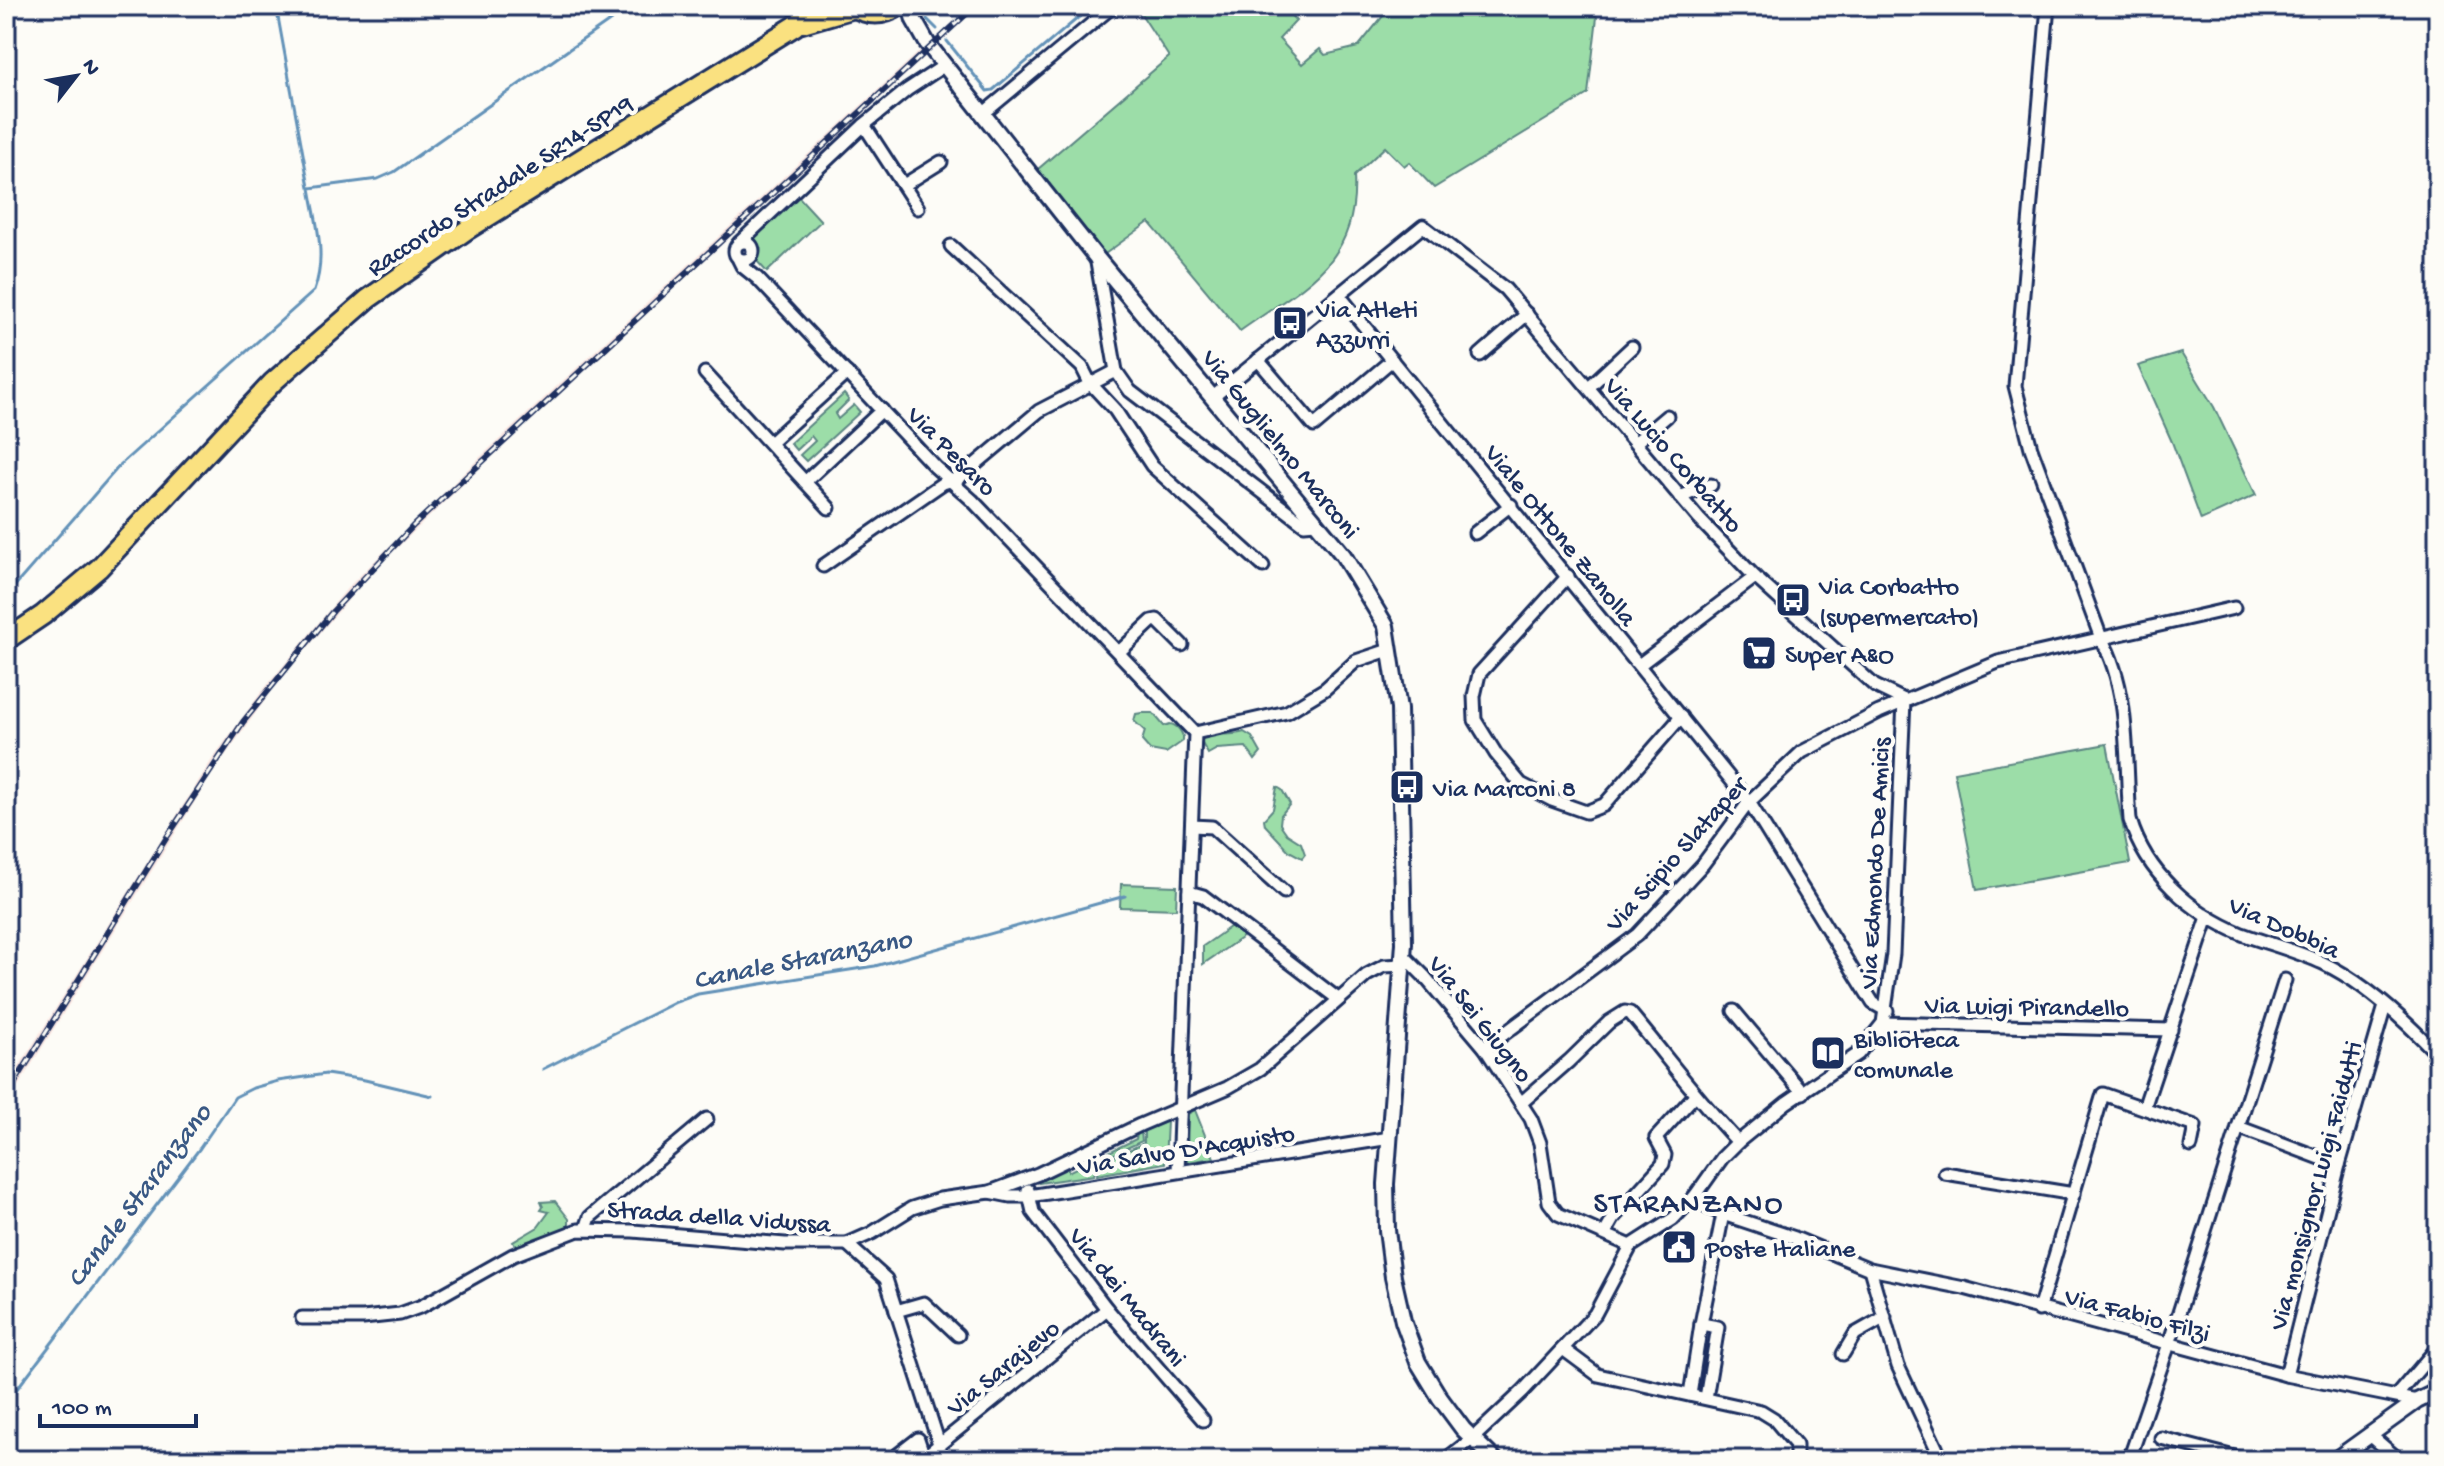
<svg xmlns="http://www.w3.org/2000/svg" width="2444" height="1466" font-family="'Gochi Hand',sans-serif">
<rect width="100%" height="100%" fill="#fdfcf7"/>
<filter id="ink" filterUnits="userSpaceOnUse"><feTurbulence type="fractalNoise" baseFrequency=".0125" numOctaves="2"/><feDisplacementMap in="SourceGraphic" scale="16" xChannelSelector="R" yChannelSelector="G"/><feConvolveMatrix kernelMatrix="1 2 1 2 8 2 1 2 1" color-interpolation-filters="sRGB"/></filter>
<g filter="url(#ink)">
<path fill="#fbe8e3" d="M924,47l5,6 -448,414 -111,107 -94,111 -64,89 -206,332v-19l208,-331 45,-61 89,-108 133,-131z"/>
<g fill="#9cdda8" stroke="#5c8683" stroke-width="2">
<path d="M1136,6h147l13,15 -17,18 23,25 18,-15 5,6 33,-8 33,-41h196l10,11 -9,77 -154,94 -25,-26 -5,4 -19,-19 -31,29c5,88 -51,110 -114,155l-91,-109 -44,32 -68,-84 132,-113z"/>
<path d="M797,195l24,26 -54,51 -13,-14 2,-11 -6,-8z"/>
<path d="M2181,353l33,54 42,88 -55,25 -29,-78 -34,-76z"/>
<path d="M844,394l5,6 -14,14 3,5 16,-14 6,7 -54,49 -6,-6 15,-14 -4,-5 -15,14 -6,-7z"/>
<path d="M1142,713h11l11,13 6,-2c7,1 14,9 13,17l-17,12 -16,-3 -8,-9 3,-10 -11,-10 2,-7z"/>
<path d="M1244,732l8,5 9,16 -6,7 -9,-13 -29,2 -9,5 -8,-14c13,-9 28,-3 44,-8z"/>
<path d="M2107,744l23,119 -153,27 -23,-118z"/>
<path d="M1277,787l5,3 8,14 -9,11 -1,9 7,10 14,9 4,11 -3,4 -13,-7 -24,-26 -1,-6 9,-10z"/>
<path d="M1121,884l56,2 -1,23 -56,-2z"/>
<path d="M1234,924l13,10 -44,30v-18c12,-8 20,-14 31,-22z"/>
<path d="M1195,1110l19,48 -27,4 1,-48z"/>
<path d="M1167,1121l-2,42 -68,12 2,-11 45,-21v-12z"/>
<path d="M1141,1132l1,9 -45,21 -3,13 -55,8 1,-3 28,-14v6l68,-33 1,-5z"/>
<path d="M555,1201l14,18v7l-52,24 -4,-8 25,-15 11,-15 -8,-2 2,-3 -2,-5z"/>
</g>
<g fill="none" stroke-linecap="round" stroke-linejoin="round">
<g stroke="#6392b8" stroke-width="3">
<path d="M276,6l33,181"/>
<path d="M927,19l10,10"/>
<path d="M947,41l40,50 6,-1 99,-84"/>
<path d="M6,596l115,-132 193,-173c13,-36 2,-67 -4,-103l68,-9 16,-7 237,-166"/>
<path d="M543,1069l133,-67 22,-8 177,-28 250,-70"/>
<path d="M6,1400l7,-6 187,-246 35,-51 18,-9 25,-7 48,-7 39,6 67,16"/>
</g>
<defs>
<g id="minor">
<path d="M2048,6l-33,380 16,62 70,190c30,54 24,121 29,182 16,53 61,93 112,114 27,10 55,17 81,29 42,20 83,58 115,92"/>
<path d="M984,113l129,-107"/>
<path d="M864,125l54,83"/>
<path d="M904,185l37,-23"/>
<circle cx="744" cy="251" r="9"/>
<path d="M739,243l125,-118 43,-35 38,-25"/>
<path d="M951,246l131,121 8,16 25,27 37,56 111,100"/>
<path d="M1096,257l20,114 14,20 174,133 12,-1"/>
<path d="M739,260l3,6 15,12 178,189 37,33 223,233 -17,438"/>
<path d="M1339,295l410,507 124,201 14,8"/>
<path d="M1480,355l47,-41"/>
<path d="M1258,360l56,66 78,-66"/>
<path d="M705,373l124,135"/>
<path d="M1589,387l43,-40"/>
<path d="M1213,397l210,-171 82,63 194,230 56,58 120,109 29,14"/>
<path d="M770,443l77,-70"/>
<path d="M1635,443l32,-27"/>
<path d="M805,482l77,-72"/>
<path d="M1680,497l31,-12"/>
<path d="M1475,533l36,-28"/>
<path d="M823,566l120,-83 16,-5 80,-67 77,-40"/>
<path d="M1568,576l-89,98 -5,22 1,24 21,34 25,30 31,16 34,12 18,-7 77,-88"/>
<path d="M1119,652l33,-31 5,-1 25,25"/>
<path d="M1639,665l116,-88"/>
<path d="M1195,733l92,-21 38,-23 31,-28 33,-11"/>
<path d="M1192,826l20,1 72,65"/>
<path d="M1189,892l14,4 135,103"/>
<path d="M1404,956l21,21 60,71 46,71 9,24 9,59 9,12 73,32"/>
<path d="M1734,1011l69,82"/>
<path d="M1883,1023l288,7"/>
<path d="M1485,1048l152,-113 66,-71 46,-62 53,-50 77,-40 119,-50 236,-54"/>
<path d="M1521,1103l48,-42 40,-39 16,-10 5,1c36,43 69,88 108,129"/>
<path d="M2144,1108l64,-191"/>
<path d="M2238,1127l101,38"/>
<path d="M1945,1173l129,21"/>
<path d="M1028,1190l5,22 74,97 96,111"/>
<path d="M990,1192l20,4h19l361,-58"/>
<path d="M1695,1196l12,11 16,7 72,24 75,31 94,19 322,87 131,26"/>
<path d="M586,1229l4,-12 117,-98"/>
<path d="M1605,1233l8,-14 50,-55 2,-9 -9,-17 39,-43"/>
<path d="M847,1244l39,35 53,165"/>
<path d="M1870,1269l28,97 44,94"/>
<path d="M2039,1310l64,-216 92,32 -4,20"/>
<path d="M896,1311l28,-8 34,32"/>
<path d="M302,1318h61l37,-4 22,-8 91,-51 65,-25 55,1 152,13h62l25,-11 40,-25 28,-9 50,-7 48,-18 102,-49 87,-37 33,-19 107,-94 17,-9 19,-1"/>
<path d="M1701,1324l22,-110"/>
<path d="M1563,1349l35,26 163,36 13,8 22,26v15"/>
<path d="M1843,1354l12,-20 30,-17"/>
<path d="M2286,1375l53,-210 46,-159"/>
<path d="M1690,1395l11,-71 17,3 -12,71"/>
<path d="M2396,1396l42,-49"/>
<path d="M2369,1434l30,26"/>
<path d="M2161,1438l85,22"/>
<path d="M924,1457l183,-148"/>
<path d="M891,1460l27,-21 7,21"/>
<path d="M1445,1460l27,-21 51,-48 72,-77 36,-68 42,-27 22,-23 27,-38 16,-16 48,-39 72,-49 25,-31 10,-69 11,-254"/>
<path d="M2116,1460l15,-6"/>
<path d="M2136,1460l-5,-6 38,-110 116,-364"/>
</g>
<g id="tertiary">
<path d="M910,6l4,14 13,23 169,214 247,298 43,71 13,83 5,234 -18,241 1,46 6,47 10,44 15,41 22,36 23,31 32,31"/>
<path d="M2335,1460l82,-59 21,-10"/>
</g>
<g id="primary">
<path d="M852,6c16,10 31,10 47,0"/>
<path d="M802,23l52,-15"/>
<path d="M6,640l37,-25 56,-47 174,-186 95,-83 100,-70 327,-203 20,-20"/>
</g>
</defs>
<use href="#minor" stroke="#1b2f5e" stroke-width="17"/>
<use href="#tertiary" stroke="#1b2f5e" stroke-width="20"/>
<use href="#primary" stroke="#1b2f5e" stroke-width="24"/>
<use href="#minor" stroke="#fdfcf7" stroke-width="11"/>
<use href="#tertiary" stroke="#fdfcf7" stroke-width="14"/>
<use href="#primary" stroke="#fae180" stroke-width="18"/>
<defs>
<path id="rail" d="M6,1097l161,-260 76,-115 90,-111 81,-86 561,-519"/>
</defs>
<use href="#rail" stroke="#1b2f5e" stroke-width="6"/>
<use href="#rail" stroke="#fdfcf7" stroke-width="3" stroke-dasharray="9" stroke-linecap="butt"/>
</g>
</g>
<defs>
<symbol id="bus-square" viewBox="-11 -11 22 22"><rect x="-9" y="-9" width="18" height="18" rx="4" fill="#1b2f5e" stroke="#fdfcf7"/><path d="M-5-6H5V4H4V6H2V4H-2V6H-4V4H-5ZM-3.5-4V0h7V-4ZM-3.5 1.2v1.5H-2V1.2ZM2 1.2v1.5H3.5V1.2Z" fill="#fff"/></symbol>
<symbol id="supermarket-square" viewBox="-11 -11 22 22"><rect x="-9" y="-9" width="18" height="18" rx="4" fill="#1b2f5e" stroke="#fdfcf7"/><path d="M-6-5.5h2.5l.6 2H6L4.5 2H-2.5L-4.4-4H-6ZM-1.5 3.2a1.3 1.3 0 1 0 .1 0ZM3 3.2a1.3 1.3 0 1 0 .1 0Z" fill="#fff"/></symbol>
<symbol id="library-square" viewBox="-11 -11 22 22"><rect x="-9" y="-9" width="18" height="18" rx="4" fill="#1b2f5e" stroke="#fdfcf7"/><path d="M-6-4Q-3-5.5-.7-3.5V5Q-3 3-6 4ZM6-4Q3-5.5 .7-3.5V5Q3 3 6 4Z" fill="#fff"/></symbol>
<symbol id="civic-square" viewBox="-11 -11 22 22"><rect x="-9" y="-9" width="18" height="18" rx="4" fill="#1b2f5e" stroke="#fdfcf7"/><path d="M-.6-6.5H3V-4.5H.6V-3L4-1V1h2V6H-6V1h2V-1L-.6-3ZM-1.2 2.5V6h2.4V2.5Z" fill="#fff"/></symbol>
</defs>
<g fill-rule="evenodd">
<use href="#bus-square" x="1270" y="303" width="40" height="40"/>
<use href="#bus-square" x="1773" y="580" width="40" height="40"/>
<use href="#supermarket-square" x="1739" y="633" width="40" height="40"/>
<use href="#bus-square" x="1387" y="767" width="40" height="40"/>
<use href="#library-square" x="1808" y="1033" width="40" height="40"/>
<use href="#civic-square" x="1659" y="1227" width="40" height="40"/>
</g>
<g text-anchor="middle" stroke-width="8" stroke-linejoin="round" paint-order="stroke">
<g font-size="26" fill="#1b2f5e" stroke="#fdfcf7">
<text transform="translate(499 184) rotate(-33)" y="9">Raccordo Stradale SR14-SP19</text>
<text transform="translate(1282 443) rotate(51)" y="9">Via Guglielmo Marconi</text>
<text transform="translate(953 450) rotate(45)" y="9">Via Pesaro</text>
<text transform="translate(1675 454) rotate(49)" y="9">Via Lucio Corbatto</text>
<text transform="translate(1562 534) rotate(51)" y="9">Viale Ottone Zanolla</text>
<text transform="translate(1675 853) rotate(-48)" y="9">Via Scipio Slataper</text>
<text transform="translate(1873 863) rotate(-87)" y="9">Via Edmondo De Amicis</text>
<text transform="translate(2285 926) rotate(24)" y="9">Via Dobbia</text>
<text transform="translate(2027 1005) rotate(1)" y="9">Via Luigi Pirandello</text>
<text transform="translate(1482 1018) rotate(52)" y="9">Via Sei Giugno</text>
<text transform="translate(1186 1148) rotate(-9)" y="9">Via Salvo D'Acquisto</text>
<text transform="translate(2314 1185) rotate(-75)" y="9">Via monsignor Luigi Faidutti</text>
<text transform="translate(719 1215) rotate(4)" y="9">Strada della Vidussa</text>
<text transform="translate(1129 1296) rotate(51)" y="9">Via dei Madrani</text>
<text transform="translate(2138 1313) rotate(15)" y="9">Via Fabio Filzi</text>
<text transform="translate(1002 1366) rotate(-39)" y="9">Via Sarajevo</text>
</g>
<g font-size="26" fill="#1b2f5e" stroke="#fdfcf7" text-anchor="start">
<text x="1316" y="317">Via Atleti<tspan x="1316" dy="30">Azzurri</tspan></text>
<text x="1819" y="594">Via Corbatto<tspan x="1819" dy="30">(supermercato)</tspan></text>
<text x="1785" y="662">Super A&amp;O</text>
<text x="1433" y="796">Via Marconi 8</text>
<text x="1854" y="1047">Biblioteca<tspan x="1854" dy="30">comunale</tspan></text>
<text x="1705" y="1256">Poste Italiane</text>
</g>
<g font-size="28" font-style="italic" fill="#395884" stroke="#fdfcf7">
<text transform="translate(802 957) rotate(-11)" y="10">Canale Staranzano</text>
<text transform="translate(137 1194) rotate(-53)" y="10">Canale Staranzano</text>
</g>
<g font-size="30" letter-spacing="2" fill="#1b2f5e" stroke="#fdfcf7">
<text x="1689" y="1212">STARANZANO</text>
</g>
</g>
<rect width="2444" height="1466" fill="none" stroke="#fdfcf7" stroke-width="32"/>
<rect x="16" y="16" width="2412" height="1434" fill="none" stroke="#1b2f5e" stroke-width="3" filter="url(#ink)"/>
<g transform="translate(76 76) rotate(59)" stroke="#fdfcf7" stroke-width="6" paint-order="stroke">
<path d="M0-6L14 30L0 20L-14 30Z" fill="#1b2f5e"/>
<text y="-12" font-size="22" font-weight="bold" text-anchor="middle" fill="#1b2f5e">N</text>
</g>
<path d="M40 1414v12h156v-12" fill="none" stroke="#1b2f5e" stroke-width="4"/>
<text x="52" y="1414" font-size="24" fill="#1b2f5e" stroke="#fdfcf7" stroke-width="6" paint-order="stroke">100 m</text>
</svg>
